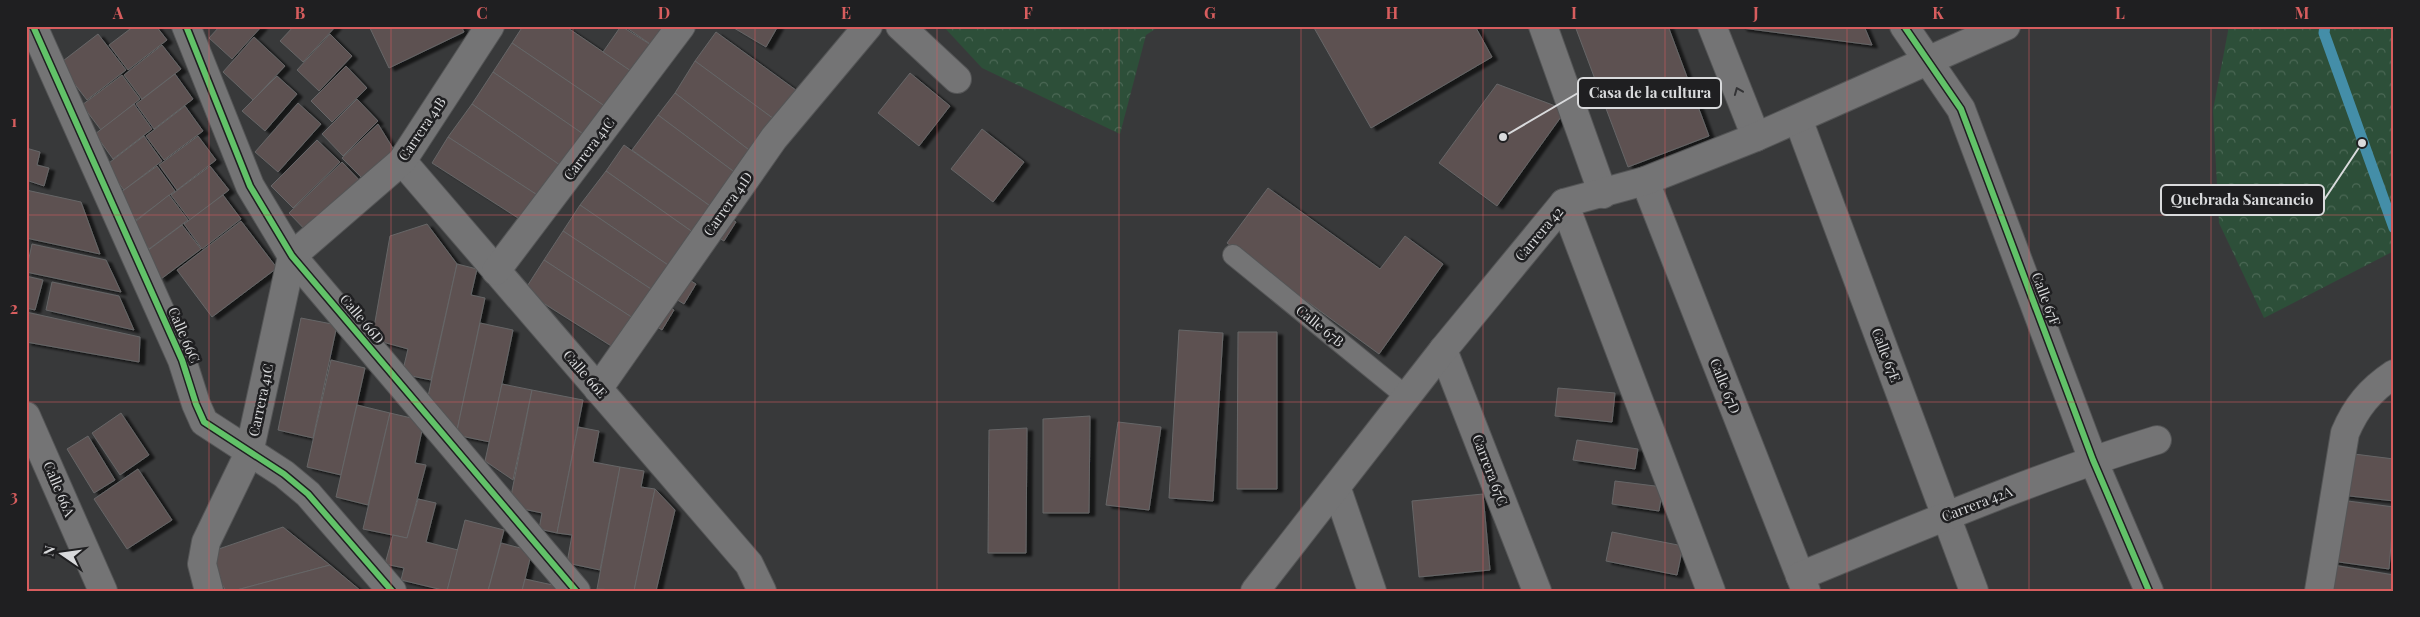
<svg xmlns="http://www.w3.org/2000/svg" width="2420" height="617" font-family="'Playfair Display',serif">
<defs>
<pattern id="forest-crowns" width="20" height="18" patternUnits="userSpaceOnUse" patternTransform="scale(1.25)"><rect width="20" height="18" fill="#2d4f39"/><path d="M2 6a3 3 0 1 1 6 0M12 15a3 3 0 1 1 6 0" fill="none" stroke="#4b6855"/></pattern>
<filter id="shadow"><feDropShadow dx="5.5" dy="3" stdDeviation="1" flood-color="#0009"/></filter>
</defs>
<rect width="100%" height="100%" fill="#38393a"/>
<g fill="url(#forest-crowns)">
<path d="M943,26h217l-14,9 -26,99 -138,-66z"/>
<path d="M2229,26h165v225l-130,67 -45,-95 -6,-113z"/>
</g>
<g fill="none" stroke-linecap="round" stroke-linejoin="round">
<path stroke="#448ea8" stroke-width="11" d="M2325,26l-1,7 70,195"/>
</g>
<g fill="#5d5151" stroke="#666667" filter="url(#shadow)">
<path d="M134,26h22l11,14 -39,30 -19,-25z"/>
<path d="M220,26h42l-30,33 -23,-21z"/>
<path d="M294,26h42l-33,36 -23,-21z"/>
<path d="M369,26h92l3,6 -75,36z"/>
<path d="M523,26h42l69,47 -25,36 -97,-66z"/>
<path d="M621,26l38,24 -25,23 -31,-21z"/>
<path d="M624,26h48l-13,24z"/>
<path d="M735,26h43l-12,21 -32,-19z"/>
<path d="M1313,26h162l17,31 -121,71z"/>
<path d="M1575,26h93l41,110 -81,31z"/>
<path d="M1741,26h123l8,19 -130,-17z"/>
<path d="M716,32l84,61 -22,29 -83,-61z"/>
<path d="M98,34l28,36 -39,30 -28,-36z"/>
<path d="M330,34l22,22 -33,35 -22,-21z"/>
<path d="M254,37l31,29 -32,34 -30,-28z"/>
<path d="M512,43l97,66 -20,29 -96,-66z"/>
<path d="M162,45l19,24 -39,30 -18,-24z"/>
<path d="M695,61l83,61 -25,31 -78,-60z"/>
<path d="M346,66l21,22 -35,34 -21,-21z"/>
<path d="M493,72l96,66 -22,32 -95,-66z"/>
<path d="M910,73l40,33 -31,40 -41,-33z"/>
<path d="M175,74l18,25 -39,30 -18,-25z"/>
<path d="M122,75l18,24 -39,31 -19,-25z"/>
<path d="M277,76l20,18 -32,37 -23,-20z"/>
<path d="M1497,84l69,26 -69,96 -58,-43z"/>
<path d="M675,93l78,60 -16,21 -79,-59z"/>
<path d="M357,99l21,22 -35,35 -21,-22z"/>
<path d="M298,103l23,21 -43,48 -23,-20z"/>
<path d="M134,104l18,25 -39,30 -18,-25z"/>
<path d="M472,104l95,66 -22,30 -97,-63z"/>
<path d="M185,106l18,25 -39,29 -18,-24z"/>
<path d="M658,115l79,59 -24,34 -81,-58z"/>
<path d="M378,124l16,26 -30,30 -22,-22z"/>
<path d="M982,129l42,33 -31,40 -42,-33z"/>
<path d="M144,136l18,25 -38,29 -19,-24z"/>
<path d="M198,136l18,24 -39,30 -18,-25z"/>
<path d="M448,137l97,63 -16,25 -97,-62z"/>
<path d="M317,140l23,22 -47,46 -22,-22z"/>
<path d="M624,145l89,63 -19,25 -88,-62z"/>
<path d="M26,148l14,4 -3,13 12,3 -5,18 -18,-6z"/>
<path d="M342,162l21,22 -53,51 -21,-22z"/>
<path d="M157,166l18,25 -39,29 -19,-25z"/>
<path d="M210,166l19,24 -39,30 -19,-25z"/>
<path d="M606,171l88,62 -23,34 -91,-62z"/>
<path d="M1268,188l112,81 25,-33 38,28 -64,90 -152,-111z"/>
<path d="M26,190l55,12 19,52 -74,-16z"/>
<path d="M169,195l19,25 -39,29 -18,-24z"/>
<path d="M223,195l18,24 -39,30 -18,-25z"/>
<path d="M580,205l91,62 -17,24 -91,-60z"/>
<path d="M718,211l18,11 -12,19 -17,-10z"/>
<path d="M241,221l36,47 -65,49 -35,-47z"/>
<path d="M427,224l30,40 -26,116 -29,-6 6,-25 -36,-10 18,-103z"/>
<path d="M182,225l19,24 -40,30 -18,-25z"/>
<path d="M563,231l91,60 -18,29 -92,-60z"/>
<path d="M32,244l74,16 15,32 -95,-20z"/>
<path d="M544,260l92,60 -20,29 -92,-58z"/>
<path d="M457,264l20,5 -6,26 14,3 -29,137 -29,-34z"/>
<path d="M678,273l18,11 -12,20 -18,-11z"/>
<path d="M26,276l17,4 -8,30 -9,-2z"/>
<path d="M52,282l67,14 15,34 -88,-20z"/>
<path d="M656,300l18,10 -12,20 -17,-11z"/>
<path d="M26,312l114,25 -1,25 -113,-20z"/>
<path d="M301,318l36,7 -24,113 -35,-8z"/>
<path d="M480,323l33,7 -23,112 -34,-7z"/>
<path d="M1179,330l44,3 -10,168 -44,-3z"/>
<path d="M1238,332h39v157h-40z"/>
<path d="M331,360l34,8 -24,107 -34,-8z"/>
<path d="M502,384l30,6 -19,90 -28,-19z"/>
<path d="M1558,388l57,5 -3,29 -57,-6z"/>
<path d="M532,390l51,10 -26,133 -18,-4 3,-16 -33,-7z"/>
<path d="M357,405l33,8 -22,92 -32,-8z"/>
<path d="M121,413l28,42 -29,20 -28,-42z"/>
<path d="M390,413l34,8 -9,42 11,2 -19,73 -44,-9z"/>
<path d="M1090,416l-1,97h-46v-94z"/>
<path d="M1118,422l43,5 -12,83 -43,-5z"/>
<path d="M578,427l21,4 -6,31 27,5 -20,103 -33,-7 5,-28 -15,-2z"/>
<path d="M1027,428l-1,125h-38l1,-123z"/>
<path d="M88,436l27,44 -21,13 -27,-44z"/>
<path d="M1577,440l61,9 -3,20 -62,-9z"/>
<path d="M2346,453l48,6v42l-53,-6z"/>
<path d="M620,467l24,4 -3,16 14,2 -21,102 -37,-2z"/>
<path d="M138,469l34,51 -45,29 -33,-50z"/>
<path d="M1615,481l48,6 -4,24 -47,-7z"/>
<path d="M655,489l20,21 -19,81h-22z"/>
<path d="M1483,494l7,76 -71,7 -7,-76z"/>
<path d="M418,499l18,4 -10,39 32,8 -11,41 -46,-11 3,-12 -19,-4 8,-29 14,3z"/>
<path d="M2340,500l54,7 -5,62 -57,-8z"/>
<path d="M465,520l39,10 -16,61h-41z"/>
<path d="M283,527l47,38 -97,26h-7l-22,-37z"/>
<path d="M1612,532l71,14 -6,29 -71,-14z"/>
<path d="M501,543l31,8 -10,40h-34z"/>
<path d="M330,565l31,26h-128z"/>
<path d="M2333,565l61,10v16h-66z"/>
<path d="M525,579l37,8 -1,4h-39z"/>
</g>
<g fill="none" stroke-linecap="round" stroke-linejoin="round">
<defs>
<path id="service" d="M1233,255l174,142"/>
<g id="minor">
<path d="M33,26l149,334 14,44 8,18 80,52 24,20 84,97"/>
<path d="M186,26l64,160 42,70 284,335"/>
<path d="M900,26l57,53"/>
<path d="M1543,26l60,168"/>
<path d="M1712,26l44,111"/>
<path d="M1904,26l57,83 132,351 56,131"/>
<path d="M1798,119l176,472"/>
<path d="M402,161l347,403 13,27"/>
<path d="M1645,181l161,410"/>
<path d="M1564,203l147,388"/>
<path d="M496,271l185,-245"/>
<path d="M1443,350l94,241"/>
<path d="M598,389l176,-251 94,-112"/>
<path d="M26,416l77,175"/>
<path d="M1337,489l35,102"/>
<path d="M1800,576c118,-48 235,-99 357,-136"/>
<path d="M209,591l-7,-27 4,-22 43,-89 43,-197 110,-95 88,-135"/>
<path d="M2319,591l26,-158c11,-26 25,-43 49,-59"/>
</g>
<path id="secondary" d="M1255,591l188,-241 121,-147 81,-22 111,-44 250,-111"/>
</defs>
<use href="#service" stroke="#545556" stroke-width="22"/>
<use href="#minor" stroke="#545556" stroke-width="30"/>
<use href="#secondary" stroke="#545556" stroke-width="30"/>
<use href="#service" stroke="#747475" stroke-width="20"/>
<use href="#minor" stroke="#747475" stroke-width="28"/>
<use href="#secondary" stroke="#747475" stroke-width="28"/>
<defs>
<g id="cycleway">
<path d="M33,26l149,334 14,44 8,18 80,52 24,20 84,97"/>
<path d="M186,26l64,160 42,70 284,335"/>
<path d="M1904,26l57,83 132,351 56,131"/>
</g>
</defs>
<use href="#cycleway" stroke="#1f1f21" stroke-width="9"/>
<use href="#cycleway" stroke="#61c268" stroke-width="6"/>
</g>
<defs><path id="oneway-chevron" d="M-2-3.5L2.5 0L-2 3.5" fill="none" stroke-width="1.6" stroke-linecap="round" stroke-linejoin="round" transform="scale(1.25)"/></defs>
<use stroke="#343436" href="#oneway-chevron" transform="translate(1738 91) rotate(-112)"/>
<path fill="none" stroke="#d75d5e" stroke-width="1" stroke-opacity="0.55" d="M209,26v565M391,26v565M573,26v565M755,26v565M937,26v565M1119,26v565M1301,26v565M1483,26v565M1665,26v565M1847,26v565M2029,26v565M2211,26v565M26,215h2368M26,402h2368"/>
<g text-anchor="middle" stroke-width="5" stroke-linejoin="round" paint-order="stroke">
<g font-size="14" fill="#d9dadc" stroke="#1f1f21">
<text transform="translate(422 129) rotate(-56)" y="5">Carrera 41B</text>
<text transform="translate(589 149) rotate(-53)" y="5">Carrera 41C</text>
<text transform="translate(728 204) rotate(-55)" y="5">Carrera 41D</text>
<text transform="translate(1539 234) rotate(-50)" y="5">Carrera 42</text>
<text transform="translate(2046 299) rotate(69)" y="5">Calle 67F</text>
<text transform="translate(362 319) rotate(50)" y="5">Calle 66D</text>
<text transform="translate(1320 326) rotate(39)" y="5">Calle 67B</text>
<text transform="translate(184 335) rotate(67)" y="5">Calle 66C</text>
<text transform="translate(1886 355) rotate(69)" y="5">Calle 67E</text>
<text transform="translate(585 374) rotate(49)" y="5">Calle 66E</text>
<text transform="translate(1725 386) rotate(68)" y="5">Calle 67D</text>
<text transform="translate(261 400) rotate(-78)" y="5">Carrera 41C</text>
<text transform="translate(1490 470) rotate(69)" y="5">Carrera 67C</text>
<text transform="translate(59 489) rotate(67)" y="5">Calle 66A</text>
<text transform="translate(1977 504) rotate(-21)" y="5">Carrera 42A</text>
</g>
</g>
<path fill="none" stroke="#d9dadc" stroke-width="2" d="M1503 137L1578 93M2362 143L2324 200"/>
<g fill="#d9dadc" stroke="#1f1f21" stroke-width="2">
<circle cx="1503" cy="137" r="5"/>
<circle cx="2362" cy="143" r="5"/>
</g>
<g fill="#1f1f21" stroke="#d9dadc" stroke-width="2">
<rect x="1578" y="78" width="143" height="30" rx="5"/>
<rect x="2161" y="185" width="163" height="30" rx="5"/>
</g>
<g font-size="15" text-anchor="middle" font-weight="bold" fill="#d9dadc">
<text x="1650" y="98">Casa de la cultura</text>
<text x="2242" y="205">Quebrada Sancancio</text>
</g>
<rect width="2420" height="617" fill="none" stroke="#1f1f21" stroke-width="55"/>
<g transform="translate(62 554) rotate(283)" stroke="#1f1f21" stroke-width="4" paint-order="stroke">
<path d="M0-4L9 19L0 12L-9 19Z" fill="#d9dadc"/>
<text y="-8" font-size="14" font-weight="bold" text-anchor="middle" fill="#d9dadc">N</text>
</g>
<rect x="28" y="28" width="2364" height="562" fill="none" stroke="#d75d5e" stroke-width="2"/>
<g font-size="16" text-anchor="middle" font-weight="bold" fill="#d75d5e">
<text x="118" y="19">A</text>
<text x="300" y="19">B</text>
<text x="482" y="19">C</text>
<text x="664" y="19">D</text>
<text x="846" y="19">E</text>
<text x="1028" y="19">F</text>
<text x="1210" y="19">G</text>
<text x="1392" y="19">H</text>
<text x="1574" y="19">I</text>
<text x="1756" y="19">J</text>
<text x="1938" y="19">K</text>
<text x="2120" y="19">L</text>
<text x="2302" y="19">M</text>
<text x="14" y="127">1</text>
<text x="14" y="314">2</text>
<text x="14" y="502">3</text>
</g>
</svg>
